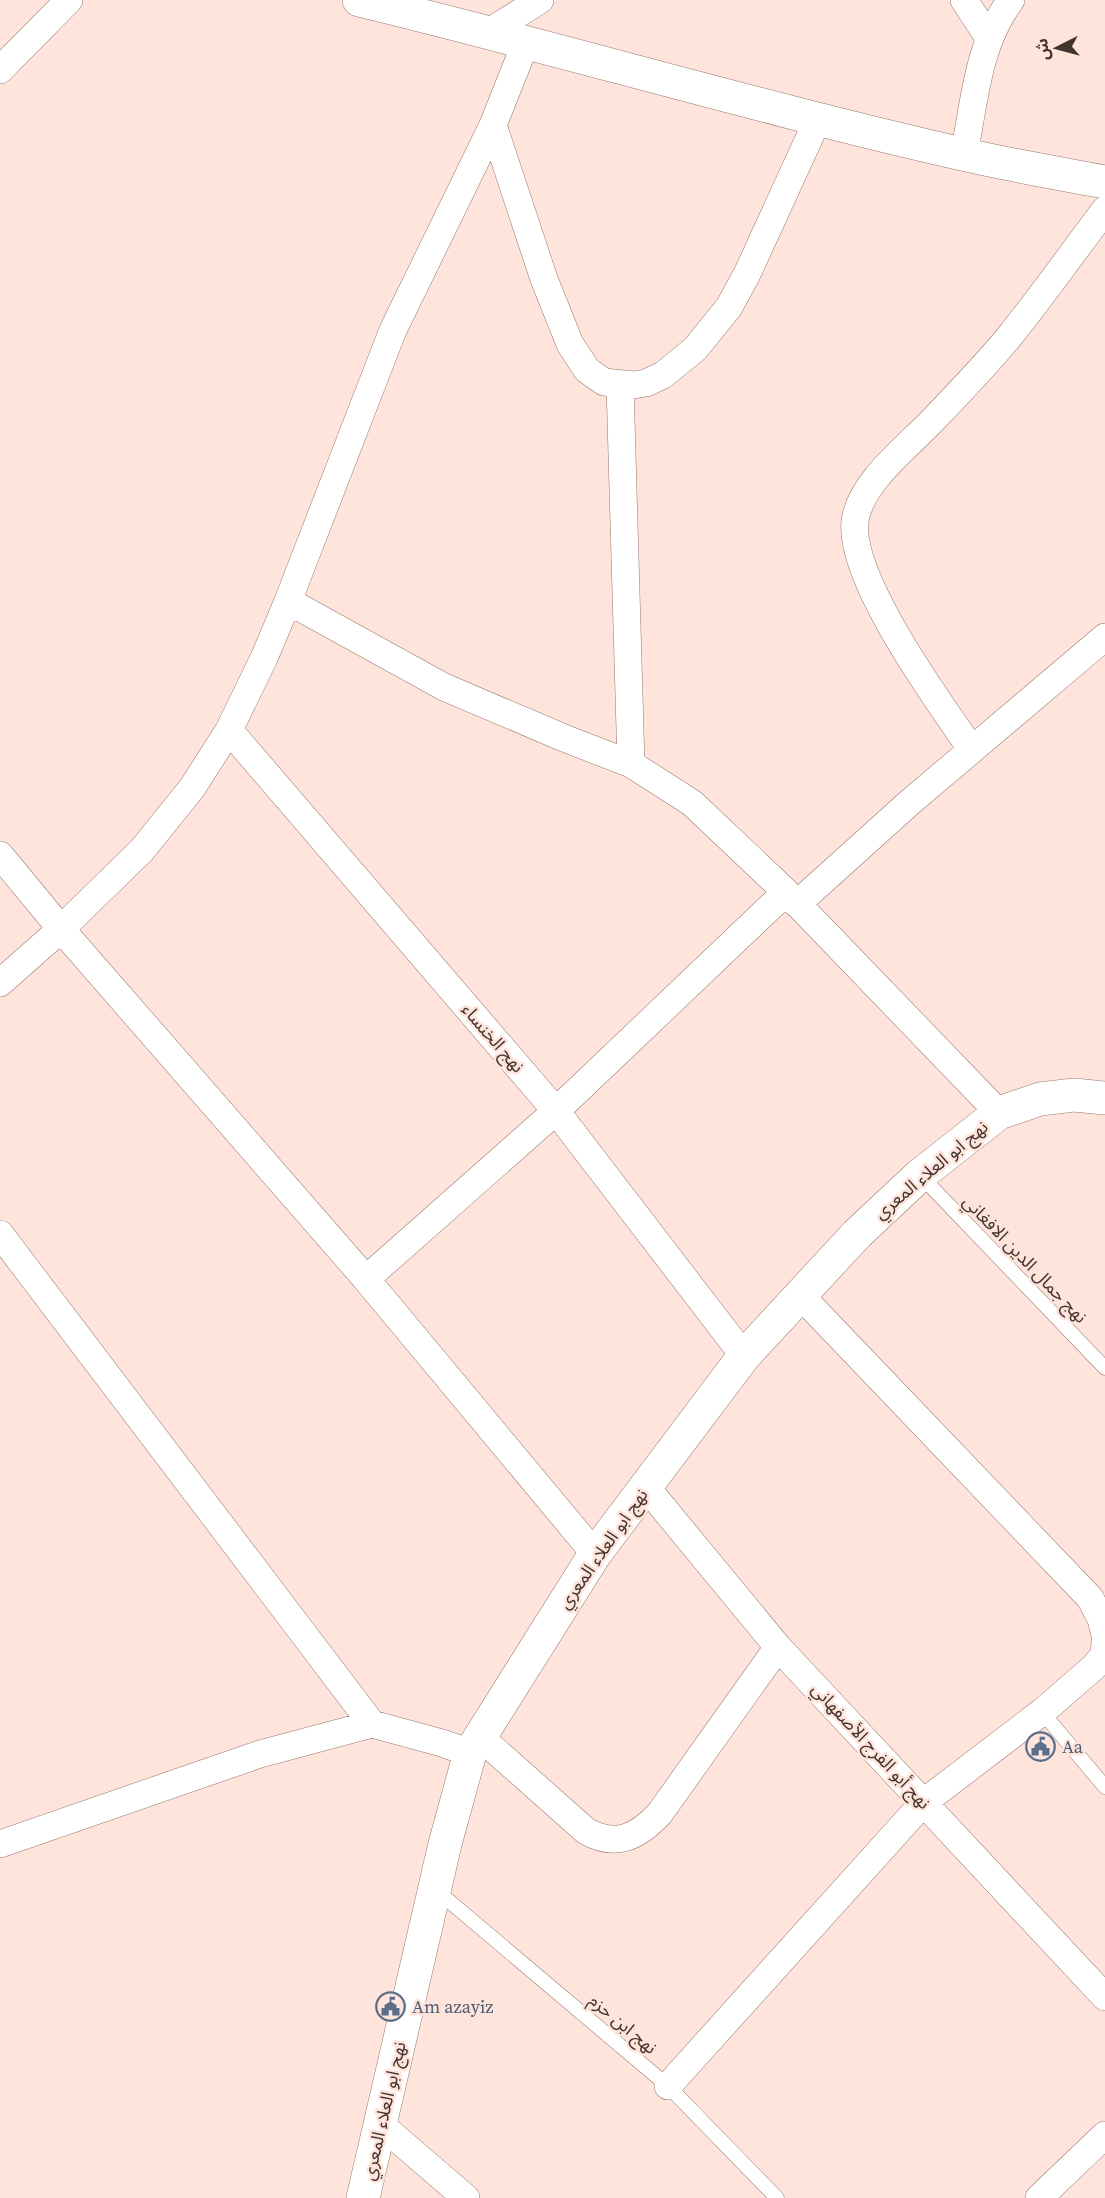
<svg xmlns="http://www.w3.org/2000/svg" width="1105" height="2198" font-family="'Source Serif 4','Noto Sans Arabic',serif">
<rect width="100%" height="100%" fill="#fee4da"/>
<g fill="none" stroke-linecap="round" stroke-linejoin="round">
<defs>
<path id="lane" d="M920,1175L1105,1368
M1042,1712L1105,1787
M436,1890L668,2086L777,2198"/>
<path id="street" d="M964,0L989,38
M489,32L540,0
M0,70L69,0
M493,125L544,279L570,344L587,370L604,382L633,385L646,383L663,375L695,349L729,307L747,274L818,119
M964,155C974,103 978,43 1011,0
M620,385L631,764
M288,601L444,687L564,738L631,764L692,803L786,892L999,1113
M229,730L556,1111L744,1356
M972,750C939,702 848,578 855,521C860,483 906,448 932,421C958,394 985,366 1009,337C1042,296 1073,252 1105,210
M0,855L61,929L366,1279L595,1554
M797,904L909,803L1105,637
M0,983L61,929L142,850L192,788L229,730L264,658L288,601L393,330L493,125L526,42
M0,1234L372,1724
M366,1279L556,1111L786,892
M801,1296L1090,1598L1101,1619L1105,1635
M646,1487L778,1647L1105,1997
M480,1737L586,1831C616,1848 638,1837 660,1813L778,1647
M0,1844L260,1754L372,1724L442,1743L470,1753
M668,2086L924,1802L1042,1712L1094,1667L1104,1655L1105,1643
M380,2124L466,2198
M1039,2198L1105,2135"/>
<path id="secondary" d="M359,0C561,49 760,108 962,154C1009,165 1057,173 1105,182
M363,2198L445,1844L470,1753L595,1554L744,1356L857,1234L920,1175L999,1113L1040,1099L1074,1095L1105,1098"/>
</defs>
<use href="#lane" stroke="#96796e" stroke-width="15"/>
<use href="#street" stroke="#96796e" stroke-width="28"/>
<use href="#secondary" stroke="#96796e" stroke-width="34"/>
<use href="#lane" stroke="#fff" stroke-width="14"/>
<use href="#street" stroke="#fff" stroke-width="27"/>
<use href="#secondary" stroke="#fff" stroke-width="33"/>
</g>
<defs>
<symbol id="civic-ring" viewBox="-11 -11 22 22"><circle r="9.5" fill="#fee4da" stroke="#5c6f8a" stroke-width="1.5"/><path d="M-.6-6.5H3V-4.5H.6V-3L4-1V1h2V6H-6V1h2V-1L-.6-3ZM-1.2 2.5V6h2.4V2.5Z" fill="#5c6f8a"/></symbol>
</defs>
<g fill-rule="evenodd">
<use href="#civic-ring" x="1024" y="1730" width="33" height="33"/>
<use href="#civic-ring" x="374" y="1990" width="33" height="33"/>
</g>
<g text-anchor="middle" stroke-width="5" stroke-linejoin="round" paint-order="stroke">
<g font-size="18" fill="#423530" stroke="#fee4da">
<text transform="translate(493 1038) rotate(49)" y="6">نهج الخنساء</text>
<text transform="translate(931 1170) rotate(-40)" y="6">نهج ابو العلاء المعري</text>
<text transform="translate(1025 1259) rotate(46)" y="6">نهج جمال الدين الافغاني</text>
<text transform="translate(603 1549) rotate(-55)" y="6">نهج ابو العلاء المعري</text>
<text transform="translate(871 1746) rotate(47)" y="6">نهج أبو الفرج الأصفهاني</text>
<text transform="translate(623 2024) rotate(40)" y="6">نهج ابن حزم</text>
<text transform="translate(384 2111) rotate(-77)" y="6">نهج ابو العلاء المعري</text>
</g>
<g font-size="18" fill="#4e5e75" stroke="#fee4da" text-anchor="start">
<text x="1062" y="1753">Aa</text>
<text x="412" y="2013">Am azayiz</text>
</g>
</g>
<g transform="translate(1057 48) rotate(264)" stroke="#fee4da" stroke-width="4.5" paint-order="stroke">
<path d="M0-4.5L10 22L0 15L-10 22Z" fill="#423530"/>
<text y="-9" font-size="16" font-weight="bold" text-anchor="middle" fill="#423530">ش</text>
</g>
</svg>
